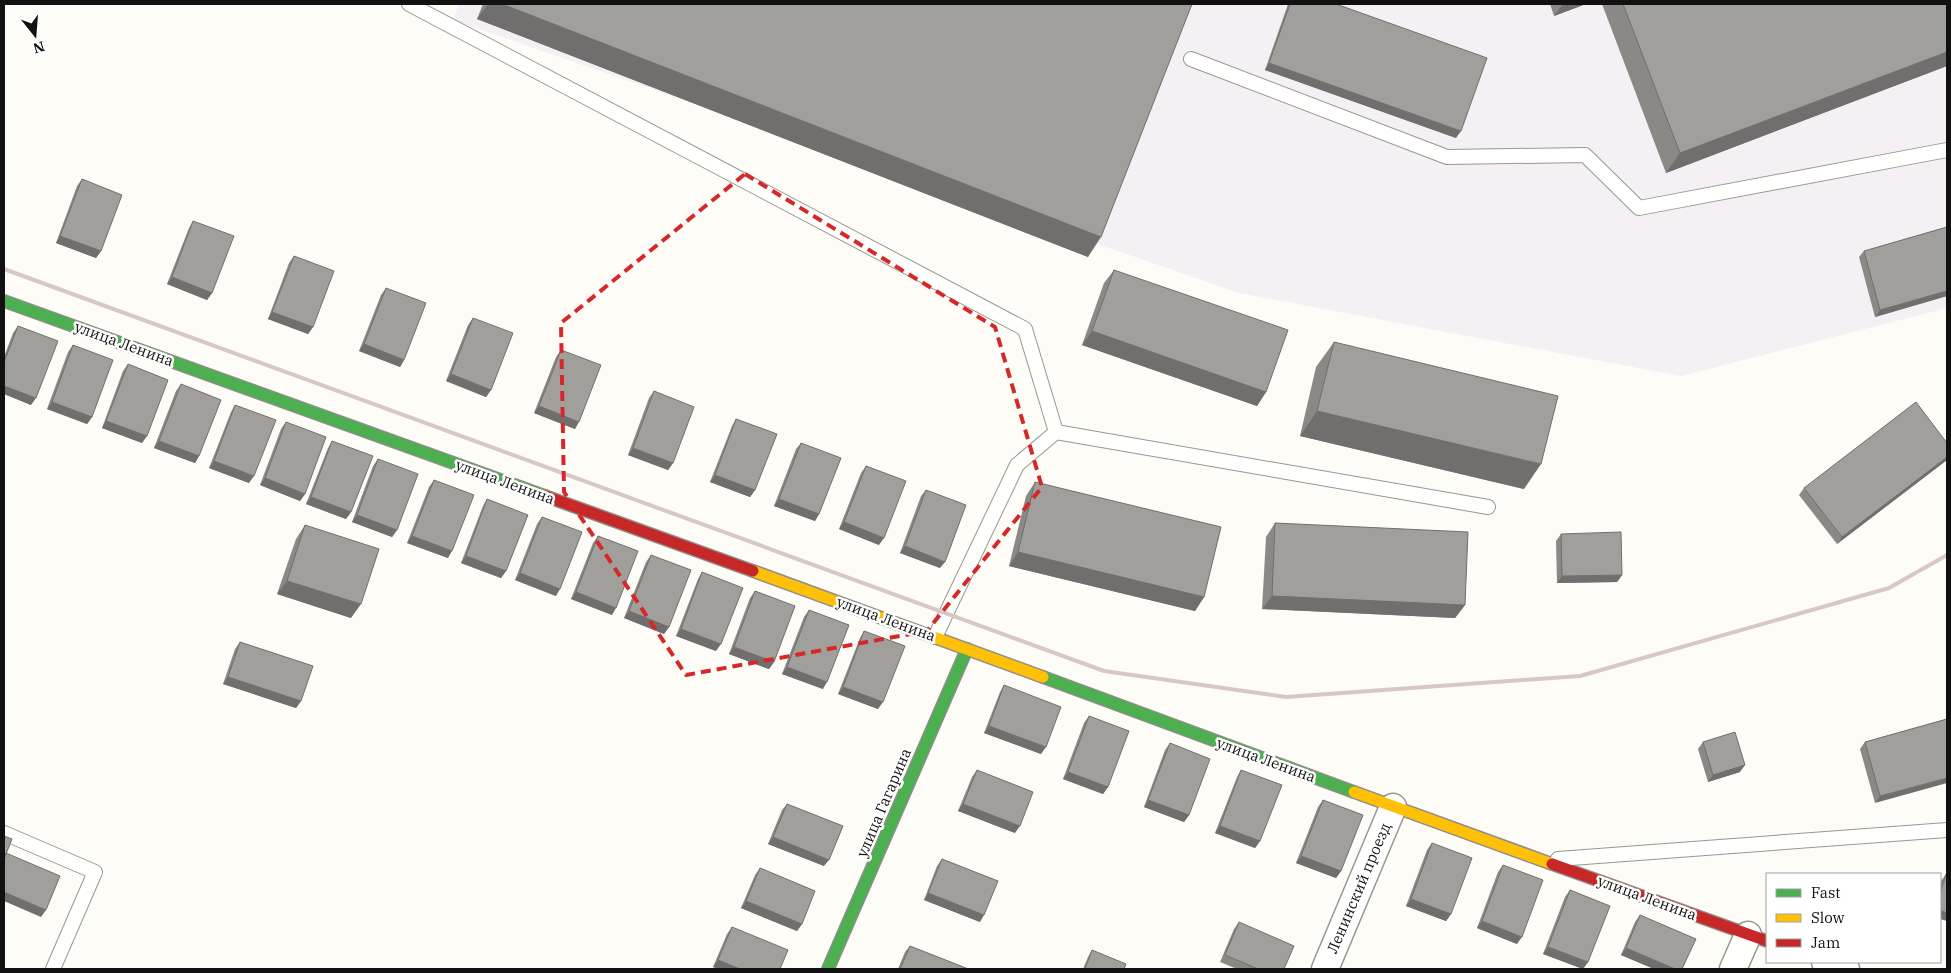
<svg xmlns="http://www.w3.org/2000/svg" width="1951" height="973" font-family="'IBM Plex Serif',serif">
<rect width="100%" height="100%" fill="#fdfcf7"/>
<path fill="#f5f0f3" d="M459,4H1947V308L1681,376L1239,293L453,20Z"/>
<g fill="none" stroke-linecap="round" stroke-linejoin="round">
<defs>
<path id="lane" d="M409,4L1025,329L1056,432
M1191,59L1447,157L1585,155L1639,208L1947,150
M935,637L1017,465L1056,432L1488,507
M4,833L95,872L53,969
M1558,859L1947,830"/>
<path id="street" d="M1825,962L1846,969
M1325,969L1393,807
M1733,969L1748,935"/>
<path id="fast" d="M4,301L545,496
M1043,677L1354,792
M828,969L967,649"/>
<path id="slow" d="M753,571L1043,677
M1354,792L1552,864"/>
<path id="jam" d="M545,496L753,571
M1552,864L1767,941"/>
</defs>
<use href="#lane" stroke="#979795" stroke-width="16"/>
<use href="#street" stroke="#979795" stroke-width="29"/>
<use href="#fast" stroke="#8e8d8b" stroke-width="14"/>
<use href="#slow" stroke="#8e8d8b" stroke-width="14"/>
<use href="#jam" stroke="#8e8d8b" stroke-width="14"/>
<use href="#lane" stroke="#fffffe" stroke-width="14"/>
<use href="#street" stroke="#fffffe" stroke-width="26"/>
<use href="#fast" stroke="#4caf50" stroke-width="11"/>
<use href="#slow" stroke="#ffc107" stroke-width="11"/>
<use href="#jam" stroke="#c62828" stroke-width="11"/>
<path stroke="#d9c6c7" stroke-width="4" d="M4,269L1104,671L1286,697L1580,676L1889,588L1947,555"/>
</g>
<path fill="#8a8986" d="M483,4H1192L1088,257L477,19Z
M1288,4H1336L1456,138L1265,70Z
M1550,4H1586L1554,16Z
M1602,4H1947V66L1666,173Z
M82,179L101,251L96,258L56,243L77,186Z
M193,221L212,293L207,300L167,284L189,228Z
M1947,227V296L1875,317L1859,257L1864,251Z
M294,256L313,327L308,334L268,319L289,263Z
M1114,270L1266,392L1257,406L1082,345L1104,283Z
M386,288L404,360L400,367L359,351L381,295Z
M473,318L491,390L486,397L446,381L468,325Z
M18,326L31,405L4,394V357L13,333Z
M1334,342L1524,489L1300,436L1316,367Z
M73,345L92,417L87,424L47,409L68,352Z
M561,350L575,429L534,413L556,357Z
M128,364L142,443L102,428L123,371Z
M181,384L199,456L195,463L154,448L176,391Z
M654,391L673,463L668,470L628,455L649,398Z
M235,405L249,483L209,468L231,412Z
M736,419L755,490L750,497L710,482L732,426Z
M286,422L305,494L300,501L260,485L281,429Z
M332,441L351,512L346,519L306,504L328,448Z
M801,443L819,514L815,521L774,506L796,449Z
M1947,443V460L1837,544L1799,495L1804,488Z
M378,459L397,530L392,537L352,522L373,466Z
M866,466L879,545L839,529L861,473Z
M434,480L448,558L407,543L429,487Z
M1035,482L1204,597L1195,611L1009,566L1026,496Z
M926,490L940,568L900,553L921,496Z
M487,499L506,571L501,578L461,563L483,506Z
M542,517L556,596L515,580L537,524Z
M1275,523L1465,605L1455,618L1262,609L1266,537Z
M305,525L351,618L277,594L296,539Z
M1561,534L1622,575L1617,582L1557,583L1556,541Z
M598,536L612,615L571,599L593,543Z
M651,555L669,627L664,634L624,618L646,562Z
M702,572L716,651L676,636L698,579Z
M755,591L774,662L769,669L729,654L750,598Z
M809,610L823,689L782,674L804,617Z
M864,631L878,709L838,694L860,638Z
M240,642L301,701L296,708L223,684L235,649Z
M1004,685L1041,754L984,733L1000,692Z
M1089,716L1108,787L1103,794L1063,779L1084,723Z
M1947,719L1875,803L1860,749L1865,742Z
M1703,742L1740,772L1708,782L1698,749Z
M1170,743L1189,815L1184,822L1144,807L1165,750Z
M977,770L1015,833L958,811L972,777Z
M1241,770L1260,841L1255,848L1215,833L1237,777Z
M1323,800L1341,871L1336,878L1296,863L1318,807Z
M787,804L824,866L768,844L782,810Z
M1432,843L1451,914L1446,921L1406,906L1427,850Z
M942,859L980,922L924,900L937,866Z
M1503,865L1517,944L1477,928L1498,872Z
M760,868L802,924L797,931L741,908L755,875Z
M1946,874L1940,919V886L1941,881Z
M1570,890L1588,962L1583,969L1543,954L1565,897Z
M1640,915L1682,969H1654L1621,955L1635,922Z
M1239,922L1284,969H1237L1220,962L1234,929Z
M732,927L780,969H719L713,967L727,934Z
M910,946L965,969H898L905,952Z
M1092,950L1124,969H1083L1088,957Z"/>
<path fill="#716f6d" d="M488,4H502L1101,237L1088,257L477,19Z
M1563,4H1586L1554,16Z
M1947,52V66L1666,173L1680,153Z
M1269,63L1461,131L1456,138L1265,70Z
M60,236L101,251L96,258L56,243Z
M172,277L212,293L207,300L167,284Z
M1947,291V296L1875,317L1880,310Z
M272,312L313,327L308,334L268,319Z
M1092,331L1266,392L1257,406L1082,345Z
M364,344L404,360L400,367L359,351Z
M451,374L491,390L486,397L446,381Z
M4,386L36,398L31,405L4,394Z
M52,402L92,417L87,424L47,409Z
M539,406L579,422L575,429L534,413Z
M1317,411L1541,464L1524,489L1300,436Z
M106,421L147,436L142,443L102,428Z
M159,441L199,456L195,463L154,448Z
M633,448L673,463L668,470L628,455Z
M1947,457V460L1837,544L1842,537Z
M214,461L254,476L249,483L209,468Z
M715,475L755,490L750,497L710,482Z
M265,478L305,494L300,501L260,485Z
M311,497L351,512L346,519L306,504Z
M779,499L819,514L815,521L774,506Z
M357,515L397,530L392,537L352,522Z
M844,522L884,538L879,545L839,529Z
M412,536L452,551L448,558L407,543Z
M905,546L945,562L940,568L900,553Z
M1018,552L1204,597L1195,611L1009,566Z
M466,556L506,571L501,578L461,563Z
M520,573L560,589L556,596L515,580Z
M1622,575L1617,582L1557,583L1562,576Z
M287,581L361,604L351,618L277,594Z
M576,592L616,608L612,615L571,599Z
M1272,596L1465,605L1455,618L1262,609Z
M629,611L669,627L664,634L624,618Z
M681,629L721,644L716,651L676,636Z
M734,647L774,662L769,669L729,654Z
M787,667L827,682L823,689L782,674Z
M228,677L301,701L296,708L223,684Z
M843,687L883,702L878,709L838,694Z
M989,726L1046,747L1041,754L984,733Z
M1745,765L1740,772L1708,782L1713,775Z
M1068,772L1108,787L1103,794L1063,779Z
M1947,778V783L1875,803L1880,796Z
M1148,800L1189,815L1184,822L1144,807Z
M963,804L1020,826L1015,833L958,811Z
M1220,826L1260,841L1255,848L1215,833Z
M773,837L829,860L824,866L768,844Z
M1301,856L1341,871L1336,878L1296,863Z
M4,892L46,910L41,917L4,901Z
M928,893L984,915L980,922L924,900Z
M1411,899L1451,914L1446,921L1406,906Z
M746,901L802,924L797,931L741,908Z
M1940,910L1947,913V921L1940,919Z
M1482,921L1522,937L1517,944L1477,928Z
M1548,947L1588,962L1583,969L1543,954Z
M1626,948L1675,969H1654L1621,955Z
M718,960L740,969H719L713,967Z"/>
<path fill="#a19f9c" stroke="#716f6d" d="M502,4H1192L1101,237Z
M1290,4H1336L1487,58L1461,131L1269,63Z
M1623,4H1947V52L1680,153Z
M82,179L122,195L101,251L60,236Z
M193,221L234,236L212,293L172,277Z
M1947,227V291L1880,310L1864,251Z
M294,256L334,271L313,327L272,312Z
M1114,270L1288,330L1266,392L1092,331Z
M386,288L426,303L404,360L364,344Z
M473,318L513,333L491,390L451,374Z
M18,326L58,341L36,398L4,386V362Z
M1334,342L1558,396L1541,464L1317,411Z
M73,345L113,360L92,417L52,402Z
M561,350L601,365L579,422L539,406Z
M128,364L168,380L147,436L106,421Z
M181,384L221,400L199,456L159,441Z
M654,391L694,407L673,463L633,448Z
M1916,402L1947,443V457L1842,537L1804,488Z
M235,405L276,420L254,476L214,461Z
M736,419L777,434L755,490L715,475Z
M286,422L326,437L305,494L265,478Z
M332,441L373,456L351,512L311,497Z
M801,443L841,458L819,514L779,499Z
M378,459L418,474L397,530L357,515Z
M866,466L906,481L884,538L844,522Z
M434,480L474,495L452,551L412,536Z
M1035,482L1221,527L1204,597L1018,552Z
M926,490L966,505L945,562L905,546Z
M487,499L528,515L506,571L466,556Z
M542,517L582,532L560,589L520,573Z
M1275,523L1468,532L1465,605L1272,596Z
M305,525L379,549L361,604L287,581Z
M1621,532L1622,575L1562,576L1561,534Z
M598,536L638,551L616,608L576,592Z
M651,555L691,570L669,627L629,611Z
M702,572L743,588L721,644L681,629Z
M755,591L795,606L774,662L734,647Z
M809,610L849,625L827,682L787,667Z
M864,631L905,646L883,702L843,687Z
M240,642L313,666L301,701L228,677Z
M1004,685L1061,707L1046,747L989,726Z
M1089,716L1129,731L1108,787L1068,772Z
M1947,719V778L1880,796L1865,742Z
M1735,732L1745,765L1713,775L1703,742Z
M1170,743L1210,759L1189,815L1148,800Z
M977,770L1033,792L1020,826L963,804Z
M1241,770L1282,785L1260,841L1220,826Z
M1323,800L1363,815L1341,871L1301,856Z
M787,804L843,826L829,860L773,837Z
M4,836L12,839L4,859Z
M1432,843L1472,858L1451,914L1411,899Z
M6,853L60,876L46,910L4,892V859Z
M942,859L998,881L984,915L928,893Z
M1503,865L1543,880L1522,937L1482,921Z
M760,868L815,891L802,924L746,901Z
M1946,874L1947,875V913L1940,910V894Z
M1570,890L1610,906L1588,962L1548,947Z
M1640,915L1696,939L1682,969H1675L1626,948Z
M1239,922L1294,946L1284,969H1258L1225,955Z
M732,927L788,950L780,969H740L718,960Z
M910,946L966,968L965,969H900Z
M1092,950L1126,964L1124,969H1085Z"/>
<path fill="none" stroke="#d62828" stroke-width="4" stroke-dasharray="10 6" stroke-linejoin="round" d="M745,174L995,327L1042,487L927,631L686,675L564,492L561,323Z"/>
<g text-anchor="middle" stroke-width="5" stroke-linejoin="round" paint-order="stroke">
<g font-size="15" fill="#111" stroke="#fff">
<text transform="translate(124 344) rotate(20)" y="5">улица Ленина</text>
<text transform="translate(505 482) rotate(20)" y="5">улица Ленина</text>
<text transform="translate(886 619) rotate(20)" y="5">улица Ленина</text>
<text transform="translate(1266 760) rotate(20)" y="5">улица Ленина</text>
<text transform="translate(884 803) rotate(-67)" y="5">улица Гагарина</text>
<text transform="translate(1359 888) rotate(-67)" y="5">Ленинский проезд</text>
<text transform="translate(1647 898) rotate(20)" y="5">улица Ленина</text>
</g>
</g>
<rect width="1951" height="973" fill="none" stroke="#111111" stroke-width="10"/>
<rect x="1766" y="873" width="175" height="90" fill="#ffffff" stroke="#a0a0a0"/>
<rect x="1776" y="889" width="25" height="8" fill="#4caf50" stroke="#a0a0a0"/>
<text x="1811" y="898" font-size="15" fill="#111111">Fast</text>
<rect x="1776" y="914" width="25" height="8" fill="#ffc107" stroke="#a0a0a0"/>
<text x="1811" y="923" font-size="15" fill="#111111">Slow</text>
<rect x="1776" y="939" width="25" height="8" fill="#c62828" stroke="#a0a0a0"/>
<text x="1811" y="948" font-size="15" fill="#111111">Jam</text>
<g transform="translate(35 35) rotate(163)" stroke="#ffffff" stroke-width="4" paint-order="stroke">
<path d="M0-4L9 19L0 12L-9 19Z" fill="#111111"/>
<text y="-8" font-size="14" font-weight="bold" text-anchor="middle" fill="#111111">N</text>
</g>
</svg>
